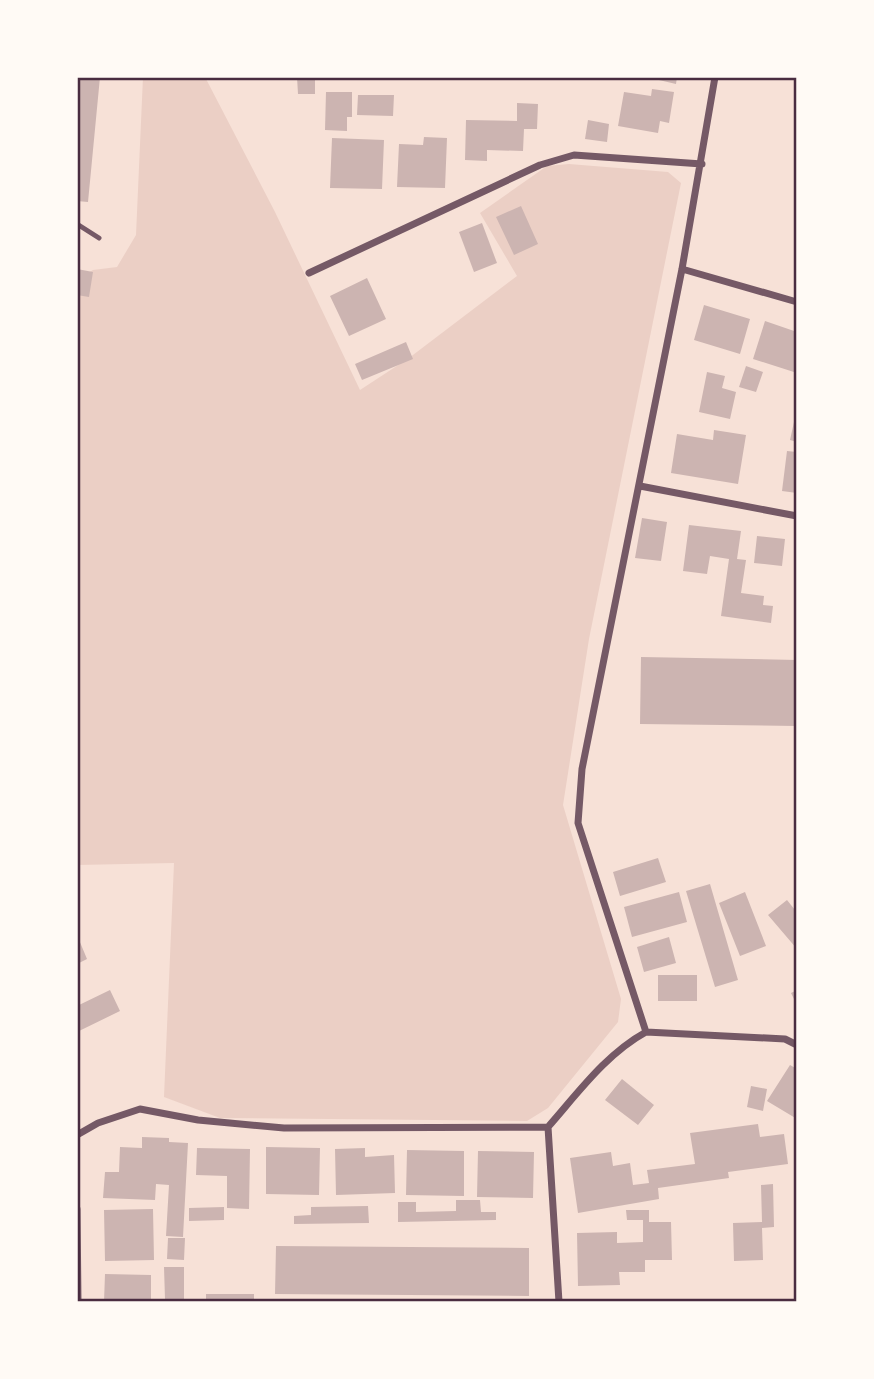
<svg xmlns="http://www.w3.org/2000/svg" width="874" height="1379" font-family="Commissioner,sans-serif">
<rect width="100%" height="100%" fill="#f7e1d7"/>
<path fill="#ebcfc5" d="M143,77H205L275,212L360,390L409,358L517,276L480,213L547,166L569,164L668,172L681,183L589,639L563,805L621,999L618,1022L548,1108L527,1121L220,1118L164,1097L174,863L77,865V279L93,270L117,267L136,235Z"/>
<path fill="#ccb4b1" d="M77,77H100L88,202L77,201Z
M297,77H315V94H298Z
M646,77H677L676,84Z
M652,89L674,92L669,123L660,121L658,133L618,126L624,92L651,96Z
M326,92H352V117H347V131L325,130Z
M358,95H394L393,116L357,115Z
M517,103L538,104L537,129H524L523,151L487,150V161L465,160L466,120L517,121Z
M588,120L609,124L607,142L585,139Z
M424,137L447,138L445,188L397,187L399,144L423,145Z
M332,138L384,140L382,189L330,188Z
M521,206L538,244L514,255L496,217Z
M482,223L497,263L474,272L459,232Z
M77,269L93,272L89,297L77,295Z
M367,278L386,319L349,336L330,296Z
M704,305L750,319L740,354L694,340Z
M765,321L797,332V373L753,359Z
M406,342L413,359L362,380L355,364Z
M746,366L763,372L756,392L739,387Z
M707,372L725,376L722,388L736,392L730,419L699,412Z
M796,413H797V442L790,440Z
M714,430L746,435L738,484L671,473L677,434L713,440Z
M787,451L797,452V493L782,491Z
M642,518L667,522L661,561L635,558Z
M689,525L741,531L737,559L746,560L741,593L764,596L763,605L773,606L771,623L721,616L729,559L710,556L707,574L683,571Z
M757,536L785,539L782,566L754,563Z
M641,657L797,660V726L640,724Z
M658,858L666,882L620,896L613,872Z
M710,884L738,980L715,987L686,891Z
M679,892L687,922L632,937L624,907Z
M745,892L766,946L740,956L719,903Z
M787,900L795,910L797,908V949L768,915Z
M77,935L87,959L77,964Z
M669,937L676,963L644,972L637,947Z
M658,975H697V1001H658Z
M110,990L120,1011L77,1032V1006Z
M797,990V1005L791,993Z
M790,1065L797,1069V1119L767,1101Z
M622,1079L654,1105L638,1125L605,1100Z
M751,1086L767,1089L763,1111L747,1107Z
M758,1124L760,1137L784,1134L788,1164L728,1172L729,1178L658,1188L659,1199L578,1213L570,1158L611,1152L613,1166L630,1163L633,1185L649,1183L647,1170L695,1164L690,1133Z
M142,1137L169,1138V1142L188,1143L183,1237L166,1236L169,1185L156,1184L155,1200L103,1198L105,1172H119L120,1147L142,1148Z
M266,1147L320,1148L319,1195L266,1194Z
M197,1148L250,1149L249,1209L227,1208V1176L196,1175Z
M365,1148V1157L394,1155L395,1193L336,1195L335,1149Z
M407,1150L464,1151V1196L406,1195Z
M478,1151L534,1152L533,1198L477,1197Z
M773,1184L774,1227L762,1228L763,1260L734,1261L733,1223L762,1222L761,1185Z
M456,1200H480L481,1212H496V1220L398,1222V1202H416V1212L456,1211Z
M368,1206L369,1223L294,1224V1216L311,1215V1207Z
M224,1207V1220L189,1221V1208Z
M153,1209L154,1260L105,1261L104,1210Z
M626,1210H649V1222H671L672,1260H645V1272H619L620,1285L578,1286L577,1233L617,1232V1243L643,1242V1220H627Z
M168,1238H185L184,1260L167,1259Z
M276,1246L529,1248V1296L275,1294Z
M164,1267H184V1299H165Z
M105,1274L151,1275V1302H104Z
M206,1294H254V1302H206Z"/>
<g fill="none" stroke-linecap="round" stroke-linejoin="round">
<path stroke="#755966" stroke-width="5" d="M77,224L99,238"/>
<path stroke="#755966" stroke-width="7" d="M715,77L682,269L582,769L578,823L646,1032L785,1039L797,1045
M682,269L797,302
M309,273L540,165L574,155L702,164
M640,486L797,516
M77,1135L98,1123L140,1109L198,1120L284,1128L548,1127
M77,1209L78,1302
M559,1302L548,1127C578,1093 606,1054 646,1032"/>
</g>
<rect width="874" height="1379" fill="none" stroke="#fffaf5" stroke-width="158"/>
<rect x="79" y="79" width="716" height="1221" fill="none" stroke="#4a2c40" stroke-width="2.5"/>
</svg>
